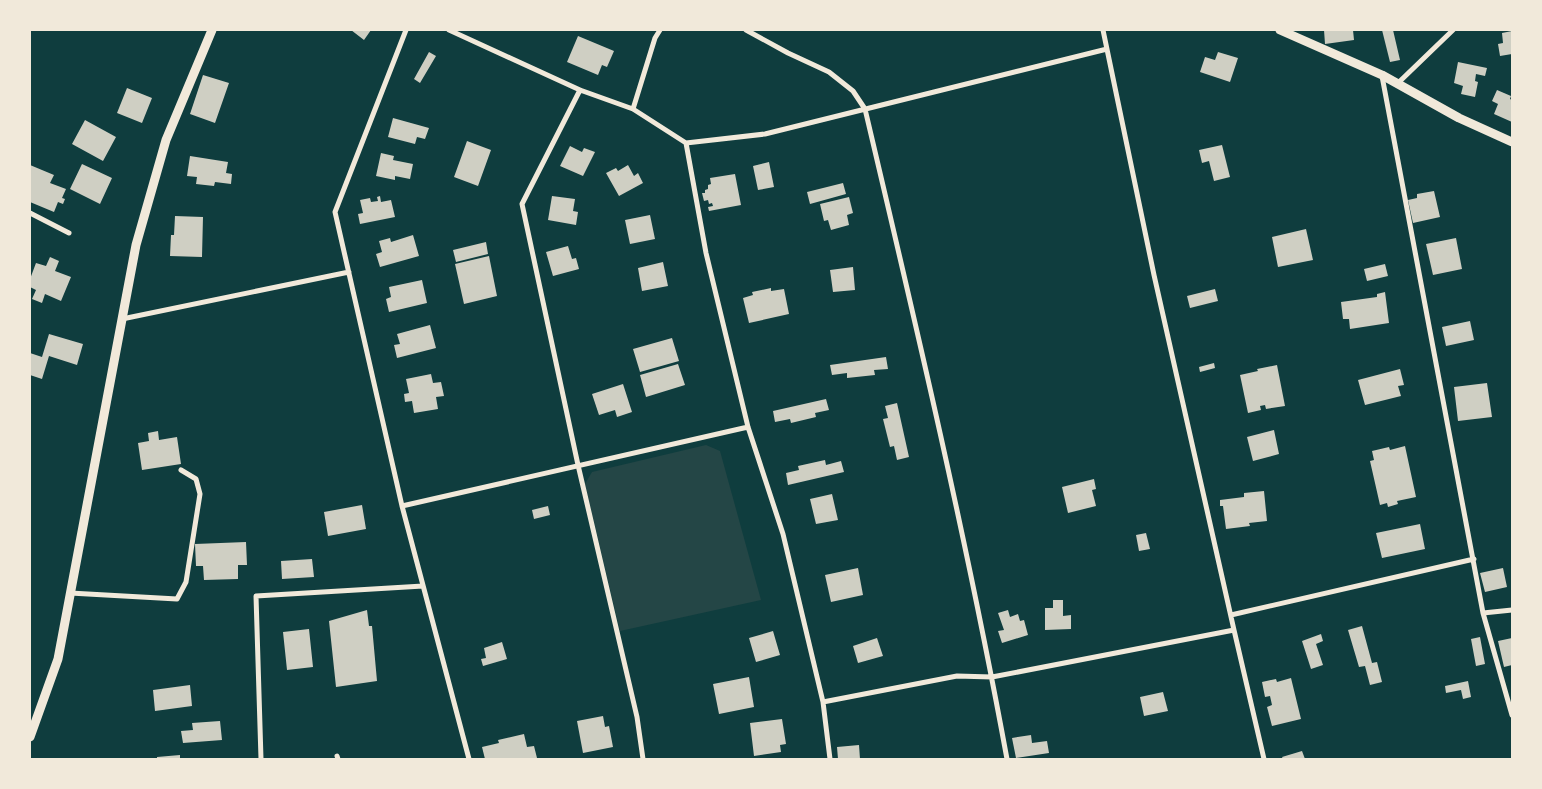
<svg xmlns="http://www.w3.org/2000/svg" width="1542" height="789" font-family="'Source Serif 4',serif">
<rect width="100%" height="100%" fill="#0f3d3e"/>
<path fill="#244646" d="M706,445L720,451L761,600L620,631L585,484L592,472Z"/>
<path fill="#cfcfc3" d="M351,30H371L364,40Z
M1324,30H1353L1354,40L1325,44Z
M1382,30H1393L1400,60L1390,62Z
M1512,31V54L1500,56L1498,44L1503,43L1502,33Z
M578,36L614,51L607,67L602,65L598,75L567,62Z
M429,52L436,56L420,83L414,79Z
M1218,52L1238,58L1230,82L1200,72L1205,57L1215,60Z
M1458,62L1487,68L1485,76L1476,74L1475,81L1478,82L1475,97L1461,94L1463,86L1454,83Z
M203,75L229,83L215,123L190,114Z
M127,88L152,98L142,123L117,113Z
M1497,90L1511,96L1510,99L1512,100V122L1494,114L1498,104L1492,101Z
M393,118L429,128L425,139L417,137L415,144L388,137Z
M85,120L116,137L103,161L72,144Z
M467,141L491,150L478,186L454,177Z
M1222,145L1230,177L1214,181L1209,161L1202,163L1199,150Z
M570,146L582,152L584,148L595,152L583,176L560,166Z
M381,153L394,156L393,160L413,164L410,179L395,176V180L376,176Z
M190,156L228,162L226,173L232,174L231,184L215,182L214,186L196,184L197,177L187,176Z
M769,162L774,187L758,190L753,166Z
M82,164L112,178L100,204L70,189Z
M30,165L54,175L50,183L66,189L62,198L65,199L63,204L58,202L54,212L30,202Z
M628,165L634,176L638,173L643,183L619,196L606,173L616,168L618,171Z
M735,174L741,205L709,211L708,207L713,206L712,203L709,204L708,200L704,201L702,193H705V190L708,189V185L711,184L710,178Z
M843,183L846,194L810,204L807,192Z
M1434,191L1440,217L1413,223L1408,200L1417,198V194Z
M380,196L381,202L391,200L395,217L360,224L358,214L363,213L360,200L370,198L371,202L378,201L377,197Z
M552,196L575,199L573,211L578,212L576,225L548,220Z
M849,197L853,213L847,215L849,225L831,230L828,220L824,221L820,204Z
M650,215L655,239L630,244L625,220Z
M175,216L203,217L202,257L170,256L171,235H174Z
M1306,229L1313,260L1278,267L1272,237Z
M413,235L419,256L380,267L376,254L382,252L379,241L390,238L391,242Z
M1456,238L1462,269L1433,275L1426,244Z
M486,242L488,254L456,262L453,250Z
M568,246L572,259L576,258L579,269L553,276L546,252Z
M489,256L497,296L464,304L455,264Z
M50,257L59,261L55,271L71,277L61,301L45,294L42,303L32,299L36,290L30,287V279L36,263L46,266Z
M663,262L668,286L642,291L638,268Z
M1385,264L1388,276L1367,281L1364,269Z
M853,267L855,290L833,292L830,270Z
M422,280L427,303L389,312L386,299L391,297L389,287Z
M771,288V291L784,289L789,314L749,323L743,298L753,295L752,292Z
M1215,289L1218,301L1190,308L1187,296Z
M1385,292L1389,323L1350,329L1349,319H1343L1341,302L1377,297V294Z
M1470,321L1474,340L1446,346L1442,327Z
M430,325L436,348L397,358L394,345L400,344L397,334Z
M49,334L83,344L77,365L49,356L42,379L30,375V353L42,357Z
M672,338L679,361L640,372L633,349Z
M886,357L888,369L874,370L875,375L847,378V373L832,375L830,365Z
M1214,363L1215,368L1200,372L1199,367Z
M678,364L685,385L646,397L640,375Z
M1277,365L1285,406L1266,409L1265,405L1260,406L1261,410L1248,413L1240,375L1258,371L1257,369Z
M1400,369L1404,385L1398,386L1401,396L1365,405L1358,380Z
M431,374L433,383L441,382L444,396L436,397L438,409L414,413L412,401L405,402L404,394L409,393L406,379Z
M1487,383L1492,417L1458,421L1454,387Z
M623,384L632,412L617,417L615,410L599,415L592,394Z
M826,399L829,410L815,413L816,417L791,423L790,419L775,422L773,411Z
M897,403L909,457L897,460L894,446L890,447L883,419L888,418L885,406Z
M1274,430L1279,454L1253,461L1247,437Z
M158,431L159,440L177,437L181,464L142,470L138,443L149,441L148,433Z
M1405,446L1416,497L1397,501L1398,504L1388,507L1387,503L1380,505L1370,461L1374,460L1372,451L1389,447L1390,450Z
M825,460L826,465L841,461L844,472L788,485L786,473L799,470L798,466Z
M1094,479L1096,489L1092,490L1096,506L1068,513L1062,487Z
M1264,491L1267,521L1249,523L1250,526L1226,529L1223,506H1220V500L1244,497V493Z
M832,494L838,520L816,524L810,499Z
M362,505L366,529L328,536L324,512Z
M548,506L550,515L534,519L532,510Z
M1420,524L1425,549L1382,558L1376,533Z
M1146,533L1150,549L1139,551L1136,535Z
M246,542L247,565H238V579L204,580L203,566H196L195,544Z
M312,559L314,577L282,579L281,561Z
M858,568L863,595L831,602L825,575Z
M1503,568L1507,587L1485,592L1480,573Z
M1053,600H1063V616L1071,615V629L1045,630V608H1053Z
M367,610L369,626H372L377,681L336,687L329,621Z
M1008,610L1010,617L1018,614L1020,621L1024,620L1028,635L1002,643L998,631L1004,630L998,613Z
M1362,626L1372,663L1377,662L1382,682L1370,685L1365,666L1359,667L1348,630Z
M309,629L313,667L287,670L283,632Z
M773,631L780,655L756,662L749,638Z
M1321,634L1323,641L1316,644L1323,665L1311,669L1302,641Z
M1480,637L1485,664L1476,666L1471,639Z
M877,638L883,656L858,663L853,646Z
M1512,638V665L1504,667L1498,641Z
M502,642L507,659L483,666L481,659L486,658L484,648Z
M749,677L754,707L719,714L713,684Z
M1291,678L1301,719L1272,726L1267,707L1272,705L1270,696L1265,697L1262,682L1276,679L1277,682Z
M1468,681L1471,697L1463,699L1461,690L1446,693L1445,686Z
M190,685L192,706L155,711L153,690Z
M1163,692L1168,711L1144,716L1140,697Z
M603,716L605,727L609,726L613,747L583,753L577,721Z
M782,719L786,744L780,745L781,752L754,756L750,723Z
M220,721L222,740L183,743L181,731L193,730L192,723Z
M524,734L527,747L534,746L537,758L485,759L482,747L499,743L498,740Z
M1031,735L1032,743L1047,741L1049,753L1016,758L1012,738Z
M859,745L860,759H838L837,747Z
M1302,751L1305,759H1283L1282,757Z
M180,755V759H157V757Z"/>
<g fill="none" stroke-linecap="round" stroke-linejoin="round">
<path stroke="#f1e9da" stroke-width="5" d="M406,30L335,212L402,506L469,759
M449,30L580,90L633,109L686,143L765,134L1107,49
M746,30L788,53L829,72L853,91L865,109C916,325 967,541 1007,759
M1103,30L1154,275L1234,630L1264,759
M1382,76L1483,613L1512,610
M1397,84L1453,30
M580,90L522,204L578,465L637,717L643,759
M633,109L655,38L660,30
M686,143L706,253L748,427L783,534L823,702L830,759
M30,213L69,233
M122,319L349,272
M402,506L748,427
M70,593L177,599L186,582L200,494L196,479L181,470
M1483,613L1512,715
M1231,615L1474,559
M823,702L957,676L992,677L1234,630
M337,756L338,759
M261,759L256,596L423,586"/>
<path stroke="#f1e9da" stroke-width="9" d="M1280,30L1382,75L1459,118L1512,142
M30,737L58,659L136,245L166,140L212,30"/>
</g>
<rect width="1542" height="789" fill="none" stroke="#f1e9da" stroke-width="62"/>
</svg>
